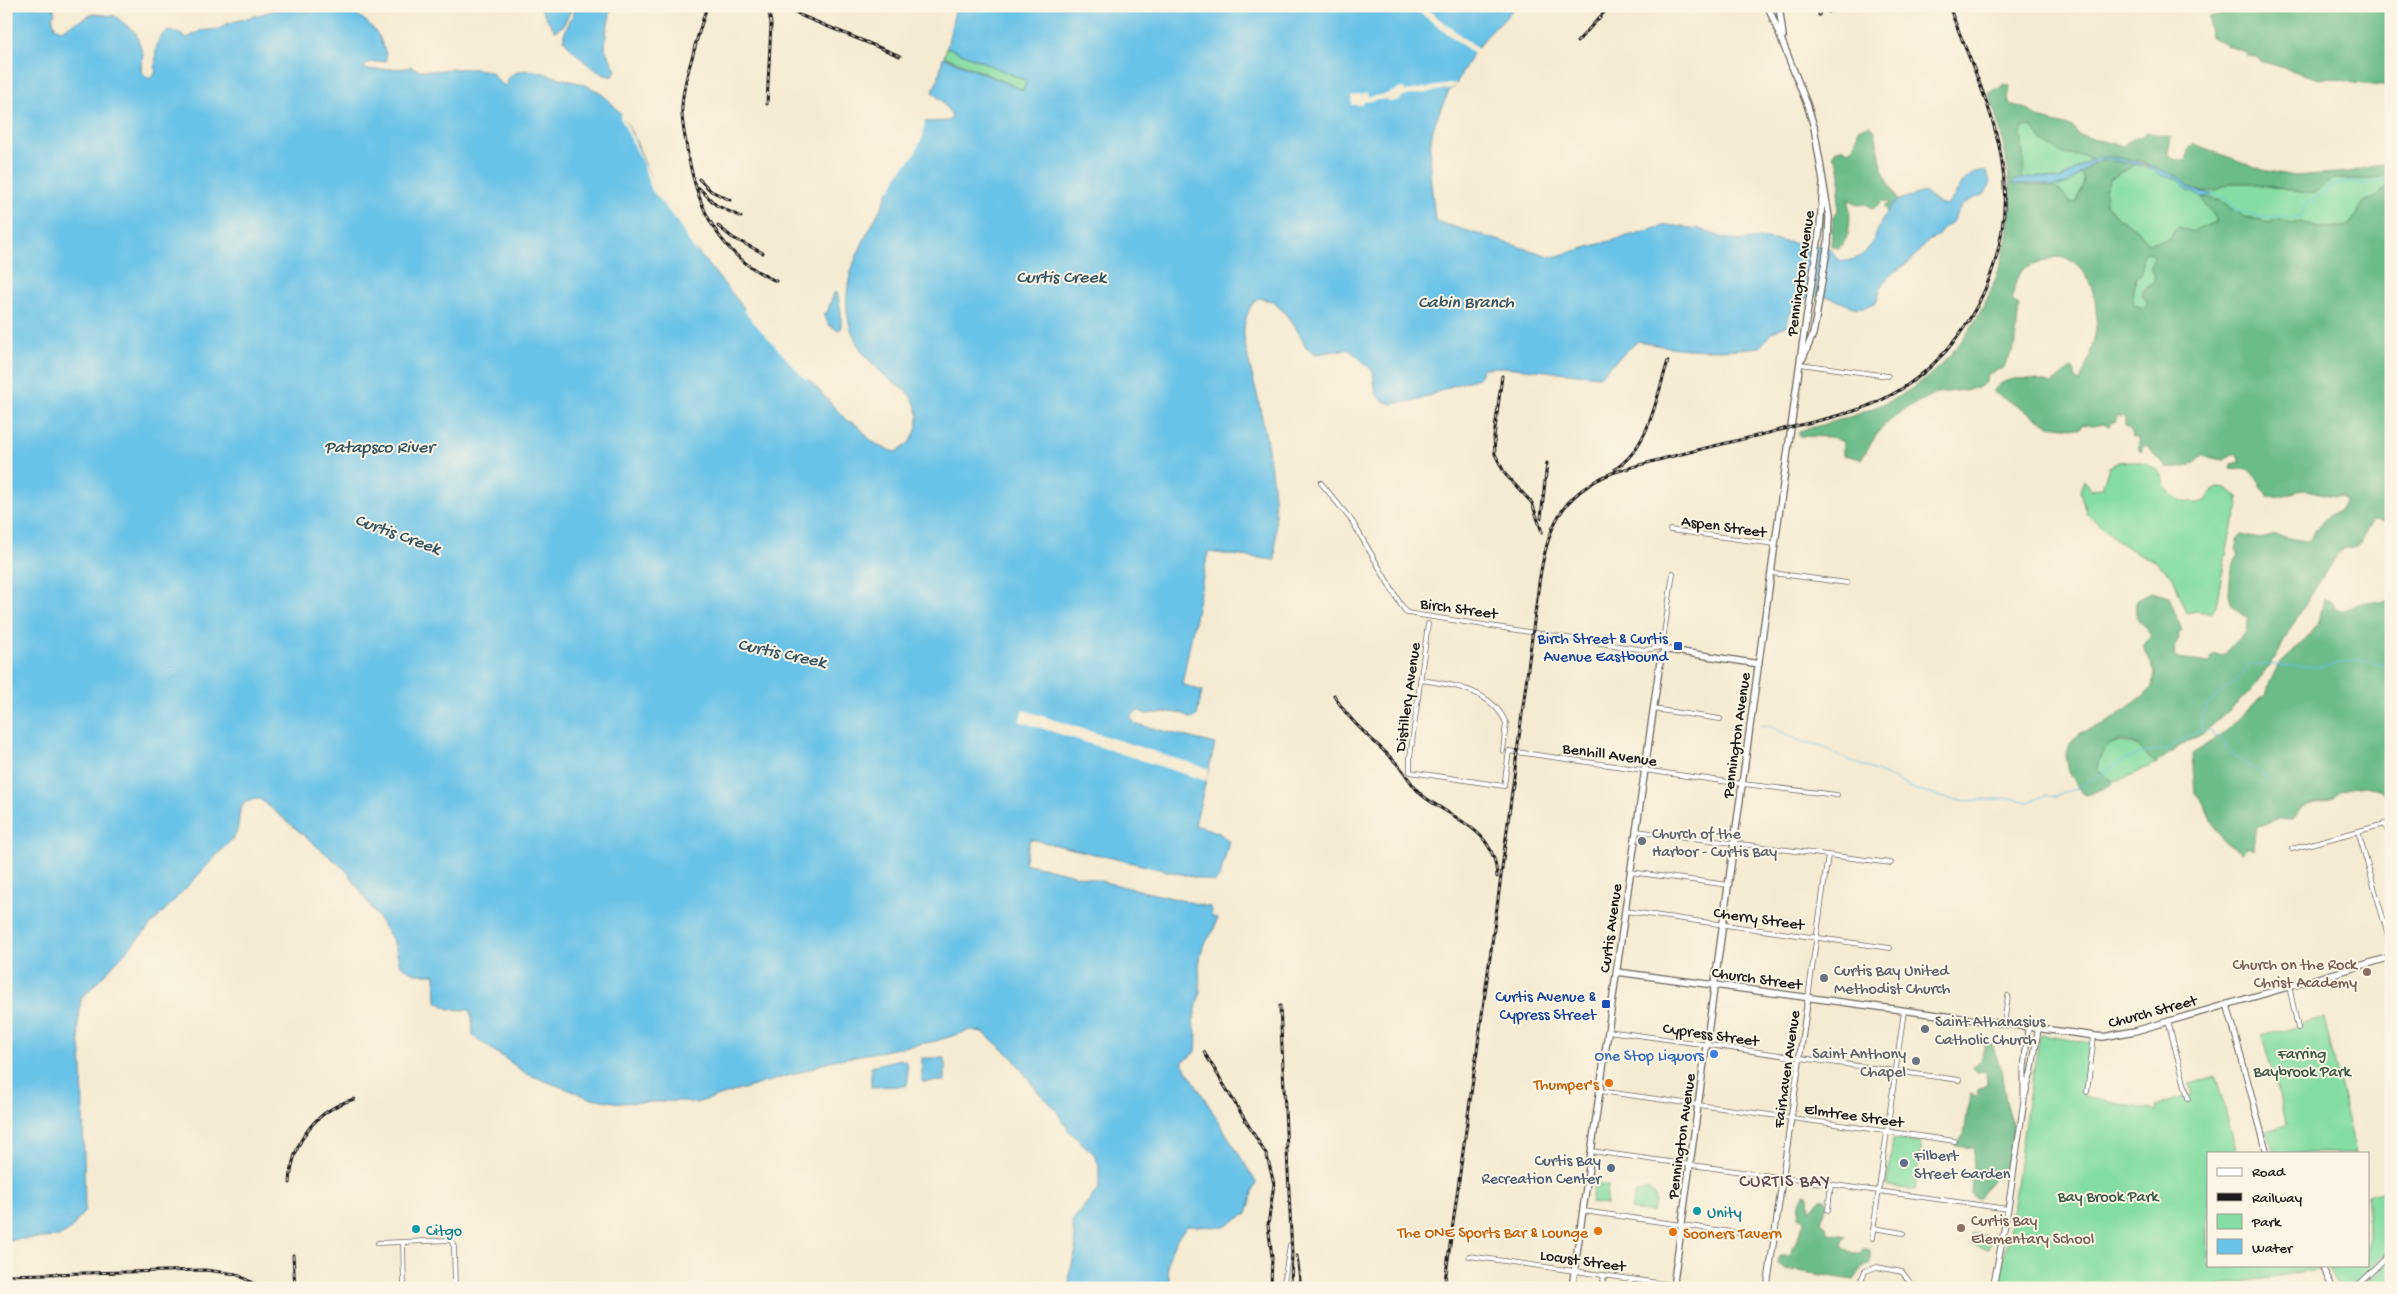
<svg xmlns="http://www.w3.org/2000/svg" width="2397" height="1294" font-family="'Gochi Hand',sans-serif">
<rect width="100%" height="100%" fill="#fcf5e5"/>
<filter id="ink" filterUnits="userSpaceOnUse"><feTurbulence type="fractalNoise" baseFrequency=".02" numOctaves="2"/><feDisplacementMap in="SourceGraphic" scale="10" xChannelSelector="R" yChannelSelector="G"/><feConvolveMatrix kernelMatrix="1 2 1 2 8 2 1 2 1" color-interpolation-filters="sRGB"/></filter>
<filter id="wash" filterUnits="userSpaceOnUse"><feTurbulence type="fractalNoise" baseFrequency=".0096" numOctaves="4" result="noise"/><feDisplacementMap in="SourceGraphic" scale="20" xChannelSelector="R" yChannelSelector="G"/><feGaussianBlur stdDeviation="1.12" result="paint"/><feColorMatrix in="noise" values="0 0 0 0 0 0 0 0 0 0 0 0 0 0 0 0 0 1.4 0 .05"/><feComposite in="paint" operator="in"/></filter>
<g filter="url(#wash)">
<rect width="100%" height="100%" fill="#f5ebd2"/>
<path fill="#84dda3" stroke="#507c60" d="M947,47L1027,81L1023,90L944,56Z
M2032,126L2043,142L2073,156L2084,155L2091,159L2060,180L2040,177L2021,179L2023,156L2021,132L2023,127Z
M2136,164L2178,180L2188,190L2212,194L2197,191H2216L2231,183H2251L2305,193L2315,192L2329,181L2335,179H2372L2391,174V186L2385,188L2377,197L2364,202L2350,225L2345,227L2318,228L2301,222L2290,224L2283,220L2269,223L2244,217L2221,201L2202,197C2205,207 2216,212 2215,222L2192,232L2180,227L2175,229L2170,239L2147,243L2138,230L2118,218L2106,204L2105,190L2110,179Z
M2081,173L2084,180L2077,202L2070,203L2062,192L2053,187L2069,183Z
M2147,252L2151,253L2154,257L2150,267L2155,277L2153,283L2144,288L2142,295L2148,303L2147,306L2142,308L2134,304C2127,286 2144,273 2142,256Z
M2132,461C2140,463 2156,466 2161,473C2164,477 2163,483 2166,488C2174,501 2193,507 2207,500L2211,492L2218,488L2226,489L2238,497L2239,508L2231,530L2216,605L2212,613L2195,611L2187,613L2173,577L2155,561L2133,551L2118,541L2086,513L2080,491L2084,480L2091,489L2102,488L2109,467L2119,462Z
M2118,742C2126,743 2134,743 2141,749C2147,753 2148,760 2156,763L2125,778L2113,781L2097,770L2098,758L2106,745Z
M2324,1018L2356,1153H2274L2267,1130L2287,1124L2262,1036Z
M2042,1035L2090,1043L2083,1097L2157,1111L2156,1106L2192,1095L2189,1084L2216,1076L2237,1153H2208V1265H2316L2318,1269L2211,1288H1997L2010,1226L2029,1094L2040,1036Z
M1893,1139L1921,1143L1915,1190L1887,1186Z
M1594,1184L1608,1186L1606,1205L1591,1203Z
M1647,1189L1654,1194L1656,1202L1652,1213L1631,1210L1635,1194Z
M2391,1190V1249L2351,1288H2339L2328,1265H2368V1195Z
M1972,1233L1992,1237L1989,1249L1970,1245Z
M2391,1260V1288H2362Z"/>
<path fill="#6bbc89" stroke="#446c52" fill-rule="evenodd" d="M2225,6H2391V87L2354,83L2330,77L2320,79L2261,61L2256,57L2247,56L2246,52L2227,46L2225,43L2210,37L2209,17L2222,15Z
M2004,84L2010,86L2008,99L2010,104L2027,109L2038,118L2073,127L2078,135L2123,146L2132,139L2142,137L2146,132L2171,137L2168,153C2172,161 2178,161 2187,159L2188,150L2194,144L2263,170L2294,176L2350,172L2391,162V174L2372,179H2335L2329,181L2315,192L2305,193L2251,183H2231L2216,191H2197L2190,188L2179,177L2162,172L2141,161L2115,157L2091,159L2084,155H2066L2043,142L2032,126L2023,127L2021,132L2024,170L2021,179L2013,182C2028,189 2045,180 2060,191C2064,193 2066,199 2070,203L2077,202L2084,180L2081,173C2102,154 2109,160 2136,164L2110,179L2105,190L2106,204L2118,218L2138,230L2147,243L2170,239L2177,227L2192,232L2215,222C2216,211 2204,208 2202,197L2221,201L2244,217L2268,223L2278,219L2290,224L2301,222L2318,228L2345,227L2350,224L2364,202L2377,197L2385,187L2391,186V524L2387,521L2373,519C2363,533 2365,551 2343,548L2333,560L2287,634L2279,652L2251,691L2199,737L2186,742L2156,763C2149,760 2147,754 2141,749C2121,731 2099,745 2097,770L2113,781L2110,786L2086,795L2081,792L2069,772L2066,756L2070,744L2080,733L2108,722L2143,696L2153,686L2155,671L2143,646L2151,636C2141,620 2132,621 2137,599L2151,592L2169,597L2182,631L2178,635L2179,639L2174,648L2175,656L2178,659L2210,663L2213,655H2223L2245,632L2249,619L2232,606L2229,594L2231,569L2238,556L2236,550L2239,537L2242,535L2260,539L2276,535L2309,542C2314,535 2315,528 2322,522C2331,514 2340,512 2346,501L2341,497C2329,496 2318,492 2306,490C2294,489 2286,500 2269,497L2260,486V482L2249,470L2231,468L2232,464L2240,462L2237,455L2233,454L2224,460L2201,456C2192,468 2180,469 2166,468L2146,445L2142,448V451L2139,450L2138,438L2132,437L2131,430L2125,426V417L2117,416L2115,422H2111L2109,427L2104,424L2092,426L2082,424L2080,429L2049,425L1993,392C2004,373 2033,378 2051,384L2071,368L2074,370L2076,380L2080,382C2086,366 2092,351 2095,334C2101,308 2091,259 2058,257C2051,257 2030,267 2022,270L2015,284L2012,300L2019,306L2015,346L2003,368L1987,374L1986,382L1977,388L1935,394L1906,408L1881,428L1861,459L1843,455V442L1832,437L1799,436V431C1841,420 1885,409 1921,382C1981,336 2017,254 2009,178C2006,149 1998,121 1989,93L1995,89H2000ZM2147,252L2151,253L2154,257L2150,267L2155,277L2153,283L2142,292L2148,303L2146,306L2142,308L2134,304L2132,294L2136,277L2142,274V256Z
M1870,124L1875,131L1883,171L1898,201L1895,202L1887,211L1884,206L1889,204L1888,202L1882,201L1873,209L1866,204L1858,205L1849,199C1850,214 1852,238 1839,248L1831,246L1833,216L1838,211C1837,190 1846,174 1833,155L1835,151L1843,148L1849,151L1852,149L1857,139L1858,129Z
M2324,599L2330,601L2337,610C2349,611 2356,603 2368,602C2377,600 2383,605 2391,599V801L2382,790L2366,786L2349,788L2340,791L2333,798L2302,807L2292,819L2277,818L2266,825L2258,827L2255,831L2253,850L2246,846L2243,853C2206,836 2217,814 2195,793L2192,754L2221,736L2258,700L2266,696L2270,681L2279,664L2303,642L2319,622Z
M1988,1042L1992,1044L2001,1070L2006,1102L2013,1127L2008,1163L1997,1173L1978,1199L1972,1196L1971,1192L1974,1148L1955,1146L1964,1135L1970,1094L1977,1098L1978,1090L1987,1084L1986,1071L1977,1072L1973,1067L1981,1059L1985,1044Z
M1804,1194L1809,1196L1810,1210L1820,1200H1826L1827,1205L1821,1222L1826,1226L1828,1233L1847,1236L1842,1241L1843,1247L1853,1253H1861L1863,1248L1870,1250V1263L1864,1266L1854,1280L1785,1269L1778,1264L1779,1256H1790L1804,1223V1219L1799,1218L1800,1202Z"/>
<path fill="#69c2e7" stroke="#426f82" d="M6,6H53L55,13L52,17L55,27L61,30L93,14L115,16L136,33L143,54L141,71L149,79L155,74C157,62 151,31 173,31C178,32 182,36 187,38L200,31L219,29L226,24L276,10L290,9L312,12L327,6H347L369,24L379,36L386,54V61L367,63L364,68L368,70L409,68L410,66C426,78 468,61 492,73L498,81L505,86L508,83L507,79C521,65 537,71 553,76C566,80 578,82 590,87C630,107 642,159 657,197L667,207L696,250L754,320L847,421C858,422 863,433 871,440C878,446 887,450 896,452C917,442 924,418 912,398C908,392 898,386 892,381C871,365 852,344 848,317C841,276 864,240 882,206C887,197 888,187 894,178C900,167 910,158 916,147C919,139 921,130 923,122L949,121L952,116L942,101L932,92L938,80L943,57L1023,90L1027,81L947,47L956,6H1515C1508,15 1502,22 1494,29C1476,45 1464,68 1454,88L1450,89C1443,105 1433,122 1431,140C1427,166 1433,194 1435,221L1553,257L1667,225L1699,229L1721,237L1739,241L1759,238L1829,248C1833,251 1835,258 1839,260C1842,262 1846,261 1850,260C1877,256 1876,218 1894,203C1898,199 1916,195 1923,192L1939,204L1946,206C1960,194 1962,169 1987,172L1990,182L1985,194C1969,200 1958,204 1954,221L1942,229L1938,236L1927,242L1909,262L1888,277L1880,289L1876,303C1853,314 1847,302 1825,296C1816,293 1796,301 1791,310C1789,314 1788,321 1787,325L1771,333L1760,347C1720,352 1677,351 1638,341L1599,376L1504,367L1483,368L1479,378L1454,385L1419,400L1392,404L1383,401L1376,394L1373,371L1349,349L1316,354L1306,347L1296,328L1284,312L1272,301L1258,298C1249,306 1245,317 1244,329C1242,342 1257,391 1260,408C1271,458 1278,509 1275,560L1208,552L1182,684L1202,691L1197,716L1191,719L1184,714L1170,712L1146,714L1138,710L1130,717L1136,724L1215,744L1195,825L1218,832L1229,841L1220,877L1215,882L1030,839L1024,863L1210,907L1212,917L1217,918L1214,930L1203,946L1199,965L1200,993L1193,1022L1197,1035L1196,1052L1182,1062L1256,1182L1247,1214L1222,1227L1188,1226C1177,1235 1165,1258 1168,1273C1169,1278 1172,1283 1174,1288H1070L1069,1274L1076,1250L1072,1221L1099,1188V1165L1095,1155L1069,1131L1054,1107L1039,1093L1012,1057L983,1032L971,1030L936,1041L829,1061L804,1071L696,1103L683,1101L620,1103L590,1098L527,1074L473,1036L472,1017L469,1010L449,1009L436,1001L435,974H416L400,965L394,942L347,871L260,799C232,800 243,819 235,836L81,999L78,1027L82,1065L85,1210L71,1229L59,1237L6,1240Z
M539,6H573L563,26L555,31Z
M577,6H612L606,33L605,49L616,70L613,76C599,78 572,51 564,40V34Z
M2096,157C2132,157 2146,164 2178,177C2184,179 2185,184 2189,187C2195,192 2205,192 2212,194L2211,196L2202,197L2188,190L2178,180L2161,175L2146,166L2103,159L2092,163L2069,183L2053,187L2044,184H2013L2015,180L2040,177L2060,180Z
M837,292L841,312V329L837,330L828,324L824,313H827L834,293Z
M922,1058H945V1081L922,1082Z
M900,1059L907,1062L908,1081L906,1086L871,1087V1066Z"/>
<path fill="#f5ebd2" d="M1411,6H1423L1478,49L1474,54Z
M1456,83L1454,88L1401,97V100L1389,102L1387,99L1364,102L1362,105H1352L1351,96L1361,94V97L1362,94L1367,93L1368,97L1387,94L1398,89L1404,88L1405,91Z
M622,113L659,197L679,220L696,249L697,255L677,222L650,188L643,164L620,117Z
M925,121L923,136L914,155L899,173L891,190H886L892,176L914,147L919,136L921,122Z
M747,308L806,374L809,378L806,380L804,378L747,315L744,309Z
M1023,710L1209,769L1206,781L1019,721Z"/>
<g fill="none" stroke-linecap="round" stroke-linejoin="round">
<path stroke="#69c2e7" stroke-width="1" d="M2211,194L2225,198L2236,209L2260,218L2283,216L2292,219L2302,215L2305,205L2334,185L2351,181L2366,184L2391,178
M1760,725L1769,726L1802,742L1820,745L1846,759L1888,776L1916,790L1948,799L1968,801L2011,798L2028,802L2047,795L2057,796L2076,788L2129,758L2149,751L2165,750L2201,730L2212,731L2214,736C2224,739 2224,744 2230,752C2240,765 2260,768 2271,782
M2200,730C2200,701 2223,693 2241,676C2245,672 2248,668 2251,664L2318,667L2359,660L2391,667"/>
</g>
</g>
<g filter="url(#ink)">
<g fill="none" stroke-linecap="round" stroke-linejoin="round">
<defs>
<path id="minor" d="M1800,364L1888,376
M1321,483L1352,521L1401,605L1407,613L1645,650L1661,647
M1670,530L1775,544
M1772,573L1847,583
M1428,624L1410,757V772L1504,786L1509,751L1743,784L1837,795
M1662,647L1673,573
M1420,680C1452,684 1492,690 1506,723L1503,751
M1653,709L1720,719
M1636,831L1891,863
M2358,831L2391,946
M2292,849L2385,824L2391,840
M1630,872L1729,885
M1625,911L1890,948
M2289,986L2298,1028
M1808,998L1828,855
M2168,1021L2188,1098
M2004,1025L2008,996
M1608,1031L1959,1080
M1600,1091L1955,1141
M2087,1092L2094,1037
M1591,1151L2008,1209
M1828,1210L1831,1184
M1583,1211L1774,1238
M1873,1228L1903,1233
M1872,1238L1904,1011
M403,1242L404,1288
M378,1243L451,1240L454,1247L455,1288
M1469,1256L1694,1288
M1283,1288L1290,1245
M1602,1288L1604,1275
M1629,1288L1630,1279
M1858,1288L1865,1271L1877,1267L1902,1272L1909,1281V1288
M2355,1288L2391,1253"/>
<path id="tertiary" d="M2227,1004L2267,1153
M2025,1095L2032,1069L2038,1030
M2321,1265L2333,1288
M1767,1288L1808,998
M1993,1288L2008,1209L2024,1101V1069L2028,1029"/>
<path id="secondary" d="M1768,6L1807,104L1814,127L1829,217L1828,243L1816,318L1813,334L1803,358
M1779,6L1783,36
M1617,972L2103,1037L2135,1031L2391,957
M1572,1288L1661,655L1664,651L1669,650L1759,664
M1673,1288L1802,347L1820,228L1823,185"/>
</defs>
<use href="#minor" stroke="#68645c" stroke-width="5.5"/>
<use href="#tertiary" stroke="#68645c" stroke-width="7"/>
<use href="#secondary" stroke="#68645c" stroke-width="8"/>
<use href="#minor" stroke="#fff" stroke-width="4"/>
<use href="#tertiary" stroke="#fff" stroke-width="5"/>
<use href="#secondary" stroke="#fff" stroke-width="5.5"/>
<defs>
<path id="rail" d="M786,6L802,16L900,56
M1838,9L1839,6
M1829,12L1831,6
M1819,15L1822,6
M1577,42L1610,6
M696,44C690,65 683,86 682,107C681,121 685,135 687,149C697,208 719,256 776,281
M694,49L707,6
M767,104L771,24L768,6
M699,179L711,191L730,200
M699,188L716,205L741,217
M718,226L733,238L763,253
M1502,376L1494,437L1495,454L1505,474L1532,503L1542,532
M1615,469C1650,446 1656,398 1668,361
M1541,518L1547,463
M1334,695C1350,724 1377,742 1399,766C1407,775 1413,788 1423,796C1454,820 1495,828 1497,877
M1280,1006L1292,1254L1291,1288
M1204,1052L1267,1156L1274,1184L1268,1225L1272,1257L1271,1288
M290,1183C292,1142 314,1111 354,1099
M293,1255L295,1288
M1297,1256L1301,1288
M6,1275L205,1270L236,1274L262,1288
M1444,1288L1497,907L1539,583C1547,529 1559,495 1612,473C1670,455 1730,443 1788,428C1815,421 1843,416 1868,406C1966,367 2019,257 2001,156C1992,105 1967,55 1949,6"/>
</defs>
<use href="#rail" stroke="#1c1c1c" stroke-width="3"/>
<use href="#rail" stroke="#fcf5e5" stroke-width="1" stroke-dasharray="4" stroke-linecap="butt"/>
</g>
</g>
<g fill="#1a4fb4" stroke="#fcf5e5" stroke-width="2">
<rect x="1673" y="641" width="10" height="10" rx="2.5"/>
<rect x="1601" y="999" width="10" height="10" rx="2.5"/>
</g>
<g fill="#6b7280" stroke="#fcf5e5" stroke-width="2">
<circle cx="1642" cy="841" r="5"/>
<circle cx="1824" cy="978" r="5"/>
<circle cx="1925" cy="1029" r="5"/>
<circle cx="1916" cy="1061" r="5"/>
</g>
<g fill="#8d6e63" stroke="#fcf5e5" stroke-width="2">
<circle cx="2367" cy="972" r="5"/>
<circle cx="1961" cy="1228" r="5"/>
</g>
<circle fill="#3f7fe0" stroke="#fcf5e5" stroke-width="2" cx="1714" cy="1054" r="5"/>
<g fill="#e8710a" stroke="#fcf5e5" stroke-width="2">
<circle cx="1609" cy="1083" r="5"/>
<circle cx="1598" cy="1231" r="5"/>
<circle cx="1673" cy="1232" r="5"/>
</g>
<g fill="#5c6f8a" stroke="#fcf5e5" stroke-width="2">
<circle cx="1904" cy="1163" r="5"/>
<circle cx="1611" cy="1168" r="5"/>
</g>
<g fill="#0f9aa8" stroke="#fcf5e5" stroke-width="2">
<circle cx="1697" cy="1211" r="5"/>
<circle cx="416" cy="1229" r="5"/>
</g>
<g text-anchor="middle" stroke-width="4" stroke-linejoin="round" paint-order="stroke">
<g font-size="16" fill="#1c1c1c" stroke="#fcf5e5">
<text transform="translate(1799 273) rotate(-82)" y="6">Pennington Avenue</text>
<text transform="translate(1724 525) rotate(8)" y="6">Aspen Street</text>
<text transform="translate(1459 607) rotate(8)" y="6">Birch Street</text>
<text transform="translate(1406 697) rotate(-82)" y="6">Distillery Avenue</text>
<text transform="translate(1735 735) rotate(-82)" y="6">Pennington Avenue</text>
<text transform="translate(1610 753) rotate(8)" y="6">Benhill Avenue</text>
<text transform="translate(1759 917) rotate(8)" y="6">Cherry Street</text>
<text transform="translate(1609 928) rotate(-82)" y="6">Curtis Avenue</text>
<text transform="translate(1757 977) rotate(8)" y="6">Church Street</text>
<text transform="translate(2152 1010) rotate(-15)" y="6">Church Street</text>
<text transform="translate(1711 1033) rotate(8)" y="6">Cypress Street</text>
<text transform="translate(1785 1069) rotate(-82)" y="6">Fairhaven Avenue</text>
<text transform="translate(1854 1114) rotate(8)" y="6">Elmtree Street</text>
<text transform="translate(1680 1136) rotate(-82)" y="6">Pennington Avenue</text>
<text transform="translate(1583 1259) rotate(8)" y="6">Locust Street</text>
</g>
<g font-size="16" fill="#164399" stroke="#fcf5e5" text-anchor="end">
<text x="1668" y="643">Birch Street &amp; Curtis<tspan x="1668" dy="18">Avenue Eastbound</tspan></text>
<text x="1596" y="1001">Curtis Avenue &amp;<tspan x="1596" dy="18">Cypress Street</tspan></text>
</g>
<g font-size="16" fill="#5b616d" stroke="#fcf5e5" text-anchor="start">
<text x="1652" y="838">Church of the<tspan x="1652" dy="18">Harbor - Curtis Bay</tspan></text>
<text x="1834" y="975">Curtis Bay United<tspan x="1834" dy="18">Methodist Church</tspan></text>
<text x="1935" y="1026">Saint Athanasius<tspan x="1935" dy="18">Catholic Church</tspan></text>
<text x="1906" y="1058" text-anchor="end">Saint Anthony<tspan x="1906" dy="18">Chapel</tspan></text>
</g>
<g font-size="16" fill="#785e54" stroke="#fcf5e5" text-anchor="end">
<text x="2357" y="969">Church on the Rock<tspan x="2357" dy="18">Christ Academy</tspan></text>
<text x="1971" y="1225" text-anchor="start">Curtis Bay<tspan x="1971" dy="18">Elementary School</tspan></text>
</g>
<g font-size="16" fill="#3b5644" stroke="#fcf5e5">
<text x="2302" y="1058">Farring<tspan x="2302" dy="18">Baybrook Park</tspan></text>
<text x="2108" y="1201">Bay Brook Park</text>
</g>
<g font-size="16" fill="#366cbe" stroke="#fcf5e5" text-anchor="end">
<text x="1704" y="1060">One Stop Liquors</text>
</g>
<g font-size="16" fill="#c56008" stroke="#fcf5e5" text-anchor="end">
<text x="1599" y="1089">Thumper's</text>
<text x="1588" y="1237">The ONE Sports Bar &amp; Lounge</text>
<text x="1683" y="1238" text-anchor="start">Sooners Tavern</text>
</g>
<g font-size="16" fill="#4e5e75" stroke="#fcf5e5" text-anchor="start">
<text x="1914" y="1160">Filbert<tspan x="1914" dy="18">Street Garden</tspan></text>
<text x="1601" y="1165" text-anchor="end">Curtis Bay<tspan x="1601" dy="18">Recreation Center</tspan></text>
</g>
<g font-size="16" fill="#0d838f" stroke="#fcf5e5" text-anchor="start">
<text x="1707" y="1217">Unity</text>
<text x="426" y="1235">Citgo</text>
</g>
<g font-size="18" font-style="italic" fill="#375663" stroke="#fcf5e5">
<text x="1061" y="282">Curtis Creek</text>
<text x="1466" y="307">Cabin Branch</text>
<text x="379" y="452">Patapsco River</text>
<text transform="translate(398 533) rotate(20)" y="6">Curtis Creek</text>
<text transform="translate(782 652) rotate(12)" y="6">Curtis Creek</text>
</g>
<g font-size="18" letter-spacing="1" fill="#614a54" stroke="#fcf5e5">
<text x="1785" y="1186">CURTIS BAY</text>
</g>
</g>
<rect width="2397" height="1294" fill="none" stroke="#fcf5e5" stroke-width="25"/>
<rect x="2207" y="1152" width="162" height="115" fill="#fcf5e5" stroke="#a29e95"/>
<rect x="2217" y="1168" width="25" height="8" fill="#ffffff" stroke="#a29e95"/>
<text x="2252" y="1176" font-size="15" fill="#1c1c1c">Road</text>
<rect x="2217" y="1193" width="25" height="8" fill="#1c1c1c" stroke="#a29e95"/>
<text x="2252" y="1202" font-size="15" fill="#1c1c1c">Railway</text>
<rect x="2217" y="1214" width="25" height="15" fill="#84dda3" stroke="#a29e95"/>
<text x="2252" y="1226" font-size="15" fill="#1c1c1c">Park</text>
<rect x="2217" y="1239" width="25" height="15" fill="#69c2e7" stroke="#a29e95"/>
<text x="2252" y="1252" font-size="15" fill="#1c1c1c">Water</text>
</svg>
